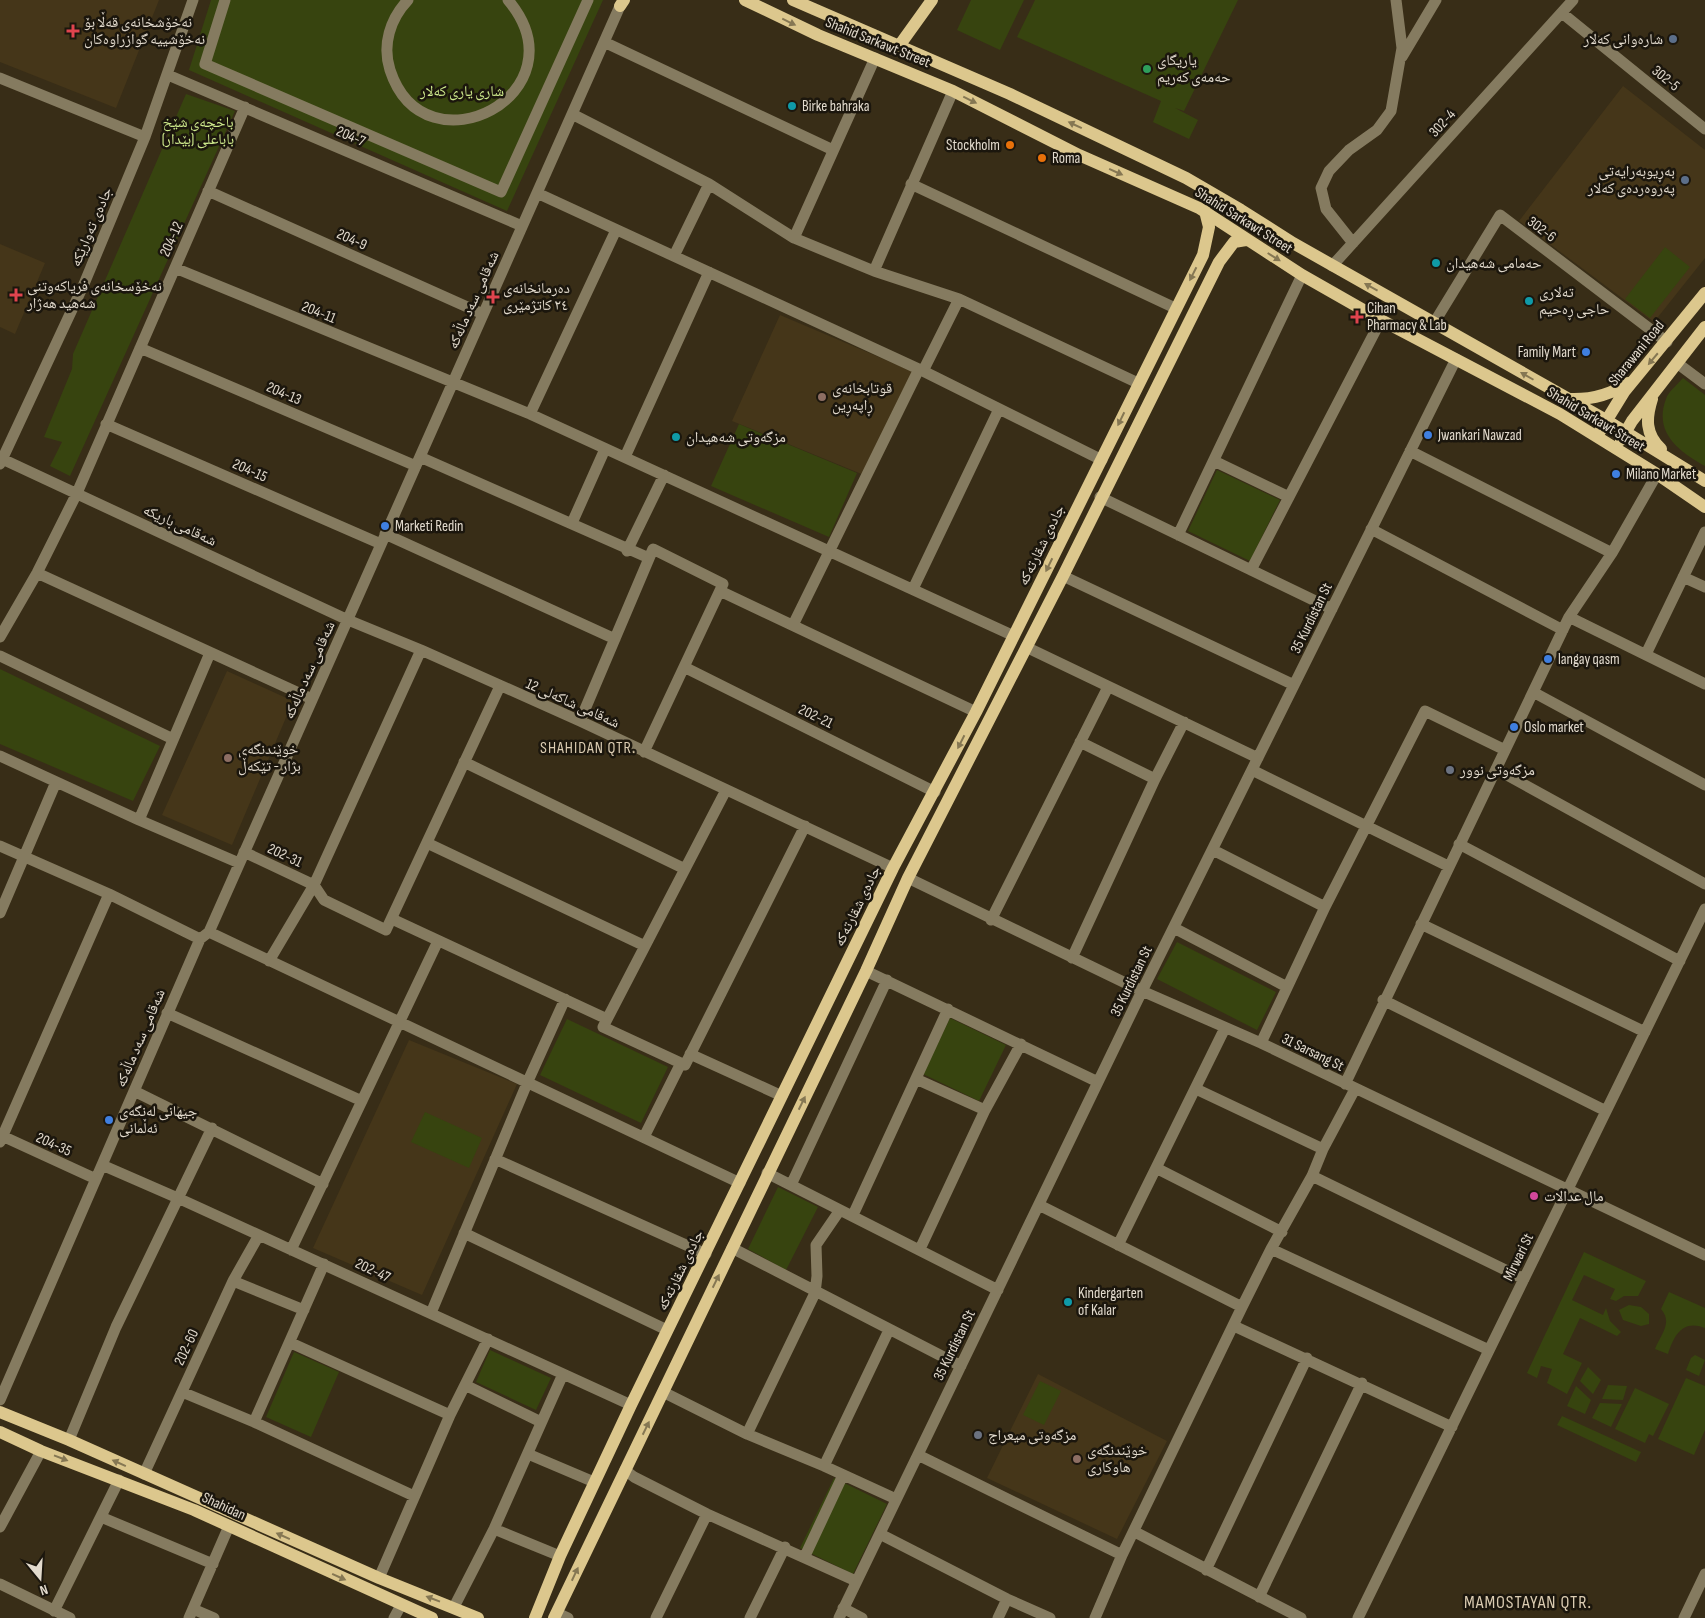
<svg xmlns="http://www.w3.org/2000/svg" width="1705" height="1618" font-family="'Sofia Sans Condensed','Noto Naskh Arabic',sans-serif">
<rect width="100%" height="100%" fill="#382d17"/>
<path fill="#453619" d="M0,0H159L116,108L0,62Z
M1623,86L1705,150V258L1654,322L1519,221Z
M0,244L45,263L15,334L0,327Z
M780,315L914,372L864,475L732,421Z
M227,671L293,701L232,845L162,815Z
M409,1040L517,1084L422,1295L313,1248Z
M1038,1374L1167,1441L1117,1539L987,1478Z"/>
<path fill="#37440f" d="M211,0H603L507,211L189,70Z
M971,0H1024L1000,50L957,30Z
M1035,0H1238L1184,111L1175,108L1198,120L1189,139L1153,122L1161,101L1017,37Z
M186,94L235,111L70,476L50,466L62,442L44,437L72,369L73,354Z
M1665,247L1690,267L1650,318L1625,299Z
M1683,378L1705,395V466C1680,452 1653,433 1666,399C1668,392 1678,384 1683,378Z
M739,424L857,473L829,537L711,486Z
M1217,470L1280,500L1250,561L1188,531Z
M0,669L160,746L133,801L0,744Z
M1177,942L1276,992L1257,1030L1157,979Z
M950,1018L1006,1045L979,1101L923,1074Z
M567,1019L668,1067L641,1123L540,1075Z
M425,1112L482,1138L469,1168L411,1142Z
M778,1187L818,1207L786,1270L748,1249Z
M1584,1252L1646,1281L1638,1296H1624L1616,1301L1610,1299L1615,1289L1584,1275L1572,1300L1603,1315L1606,1308L1610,1321L1621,1332L1617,1336L1580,1318L1563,1354L1582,1363L1567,1394L1547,1383L1552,1369L1541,1366L1537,1378L1527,1373Z
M1669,1292L1705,1308V1328C1683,1319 1674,1335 1668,1354L1655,1349C1661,1334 1673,1323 1661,1309Z
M1629,1305L1641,1307L1649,1314V1324L1641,1326L1623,1320L1619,1310Z
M490,1350L551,1378L536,1410L476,1382Z
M294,1352L339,1372L311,1437L266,1417Z
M1695,1355L1705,1360L1699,1376L1686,1370L1691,1358Z
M1588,1367L1601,1380L1593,1394L1580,1381Z
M1686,1378L1705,1386V1430L1694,1455L1658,1439Z
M1040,1381L1061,1391L1044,1425L1023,1415Z
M1608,1385L1627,1386L1623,1400L1602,1399Z
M1576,1386L1591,1400L1585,1414L1567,1406Z
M1635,1388L1669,1404L1653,1436L1649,1434L1645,1443L1615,1429Z
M1600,1403L1622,1404L1611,1427L1592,1418Z
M1562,1416L1641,1452L1636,1462L1557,1425Z
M834,1478L887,1504L853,1574L800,1548Z"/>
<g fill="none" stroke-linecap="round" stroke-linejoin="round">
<path stroke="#857b60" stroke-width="11" d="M225,0L205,64L501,192L588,0
M408,0C390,19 382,45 390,70C425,177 586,93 508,0
M1562,13L1705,129
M604,42L833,150
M1402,57L1436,0
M168,75L522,226
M0,78L145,137
M572,114L709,184L794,238L874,271L959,299L1138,383
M911,184L1175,308
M208,191L483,314
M537,193L923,371L1102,460
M794,238L875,58
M1353,243L1326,209L1321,188L1329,171L1349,150L1377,130L1391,111L1402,48L1396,0
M674,256L709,184
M1332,266L1573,0
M175,268L530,414L1014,636
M874,271L953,91
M1434,323L1500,215L1667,342
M140,348L416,466
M1677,363L1705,384
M923,371L959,299
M530,414L616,230
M106,424L381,544
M1410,451L1612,553
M420,457L649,558
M625,457L709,272
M0,458L348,620L421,650L580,721L893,868
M1214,461L1289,497
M0,464L84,284L145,137L193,0
M1100,497L1332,609
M572,523L605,449
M1371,529L1563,630
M385,534L615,639
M1178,535L1302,275
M627,551L664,475
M1251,570L1381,320
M37,573L312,699
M1063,576L1294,685
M1683,577L1705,587
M913,589L999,409
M720,591L976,712
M1569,617L1705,684
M793,625L919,369
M0,637L37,573L77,493L245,107
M1026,647L1258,758
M1646,654L1705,532
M0,656L173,739
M684,667L935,792
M1533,692L1705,785
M580,721L653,549L723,584L644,752
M1080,742L1155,779
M0,756L139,820L239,863
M464,762L685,869
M1496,769L1705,884
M1252,770L1448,866
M726,790L603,1027L685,1065L805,826
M139,820L210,653
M427,843L645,946
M1459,844L1680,961
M0,846L109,894L200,939
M1213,850L1325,907
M244,852L314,885L324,900L386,930L500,686
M908,878L1142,991L1261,1043L1705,1255
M0,913L56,782
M392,919L607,1019
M991,920L1108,687
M1421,924L1645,1032
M1174,928L1287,987
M209,932L740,1183
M1072,958L1155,779L1184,722
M269,961L314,885L421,650
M866,971L1098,1082
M1383,1000L1606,1111
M167,1013L362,1101
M1261,1043L1325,907L1425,711L1505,750
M690,1054L782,1096
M916,1079L985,1110
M1345,1084L1569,617L1612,553L1657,474
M1196,1089L1323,1149
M134,1091L323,1184
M0,1135L96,1179
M644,1137L681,1063
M0,1142L109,894
M495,1159L706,1254
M102,1165L180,1199L631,1405
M1156,1168L1282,1232
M767,1173L998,1290
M1312,1176L1524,1279
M791,1185L887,980
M1039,1205L1242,1307
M853,1215L948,1009
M464,1233L667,1330
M1118,1245L1225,1028
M732,1248L961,1366
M920,1249L985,1110L1021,1044
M1271,1249L1489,1350
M291,1250L438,941
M233,1281L304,1310
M431,1313L528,1081L565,999
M1234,1326L1452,1427
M291,1343L450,1415
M465,1385L541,1422
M182,1392L254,1422L414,1496
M663,1392L747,1434L824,1466L896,1499
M0,1400L200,939L209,932L620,6
M254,1422L324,1264
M747,1434L815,1293L817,1276L816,1245L840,1210
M69,1440L116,1327L212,1128
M528,1454L594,1482
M918,1455L1122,1555
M824,1466L889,1330
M625,1470L634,1477L707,1514L856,1581
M144,1474L233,1281L259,1235
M101,1517L213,1564
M0,1527L41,1451
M494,1529L560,1556
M1135,1532L1301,1618
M880,1534L1007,1599L1050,1618
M805,1556L843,1475
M1206,1570L1307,1358
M379,1578L450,1415L488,1339
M0,1584L70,1618
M1259,1597L1362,1383
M454,1607L494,1529L563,1374
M843,1608L862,1618
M193,1609L214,1618
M54,1611L119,1480
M557,1613L568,1618
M189,1618L229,1526
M394,1618L401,1605
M656,1618L707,1514
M750,1618L785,1547
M839,1618L1142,991L1456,359
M998,1618L1007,1599
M1095,1618L1122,1555L1242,1307L1271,1249L1312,1176L1323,1149L1355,1089
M1358,1618L1705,909
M1684,1618L1705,1574"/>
<path stroke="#dcc78d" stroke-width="12" d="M745,0L818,35L953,91L1079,155L1199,208L1302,275L1381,320L1560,414L1657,474L1705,507
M793,0L1010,94L1186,178L1241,210L1293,243L1606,420L1705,481
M620,6L624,0
M899,46L932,0
M1569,399C1591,400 1610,395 1628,383
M1652,399C1646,418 1645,434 1661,449
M1597,436L1624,392L1705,293
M1621,440L1632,421L1705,327
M0,1412L69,1440L379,1578L478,1618
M0,1432L41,1451L194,1510L432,1618
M535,1618L560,1556L631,1405L893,868L976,712L1203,255L1209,227L1205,211
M554,1618L866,971L908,878L1063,576L1219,262L1234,242L1246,240"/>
</g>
<defs><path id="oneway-solid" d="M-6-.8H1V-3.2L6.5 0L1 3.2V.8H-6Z" transform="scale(1.25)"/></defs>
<g fill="#857753">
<use href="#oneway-solid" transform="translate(789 22) rotate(26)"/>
<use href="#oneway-solid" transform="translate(970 100) rotate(26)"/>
<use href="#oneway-solid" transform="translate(1075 125) rotate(-155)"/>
<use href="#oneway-solid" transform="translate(1116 172) rotate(24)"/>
<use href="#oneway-solid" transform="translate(1274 257) rotate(32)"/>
<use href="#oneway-solid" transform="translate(1193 274) rotate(117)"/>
<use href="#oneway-solid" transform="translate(1371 287) rotate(-151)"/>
<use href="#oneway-solid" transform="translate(1653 359) rotate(130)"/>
<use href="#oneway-solid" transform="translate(1527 376) rotate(-150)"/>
<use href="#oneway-solid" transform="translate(1121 419) rotate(116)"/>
<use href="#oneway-solid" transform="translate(1049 565) rotate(116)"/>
<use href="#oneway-solid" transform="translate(961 742) rotate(117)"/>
<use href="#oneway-solid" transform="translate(802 1103) rotate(-64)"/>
<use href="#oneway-solid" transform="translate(716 1281) rotate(-64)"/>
<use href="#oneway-solid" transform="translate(646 1428) rotate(-64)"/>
<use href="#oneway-solid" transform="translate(61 1458) rotate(21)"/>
<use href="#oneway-solid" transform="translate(119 1463) rotate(-156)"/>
<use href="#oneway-solid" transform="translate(283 1536) rotate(-156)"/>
<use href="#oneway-solid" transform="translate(575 1574) rotate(-65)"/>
<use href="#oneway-solid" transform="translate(339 1577) rotate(24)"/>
<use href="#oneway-solid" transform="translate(433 1599) rotate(-159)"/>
</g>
<g fill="#e0444e" stroke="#1b160d" stroke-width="2">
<path d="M70.5 23.5h5v5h5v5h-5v5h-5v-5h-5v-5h5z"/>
<path d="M13.5 287.5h5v5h5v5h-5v5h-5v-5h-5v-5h5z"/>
<path d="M490.5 289.5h5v5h5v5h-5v5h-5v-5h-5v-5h5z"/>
<path d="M1354.5 309.5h5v5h5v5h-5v5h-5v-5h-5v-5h5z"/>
</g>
<g fill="#5c6f8a" stroke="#1b160d" stroke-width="2">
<circle cx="1673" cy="39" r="5"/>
<circle cx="1685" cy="180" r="5"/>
</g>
<circle fill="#2e9e5b" stroke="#1b160d" stroke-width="2" cx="1147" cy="69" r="5"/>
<g fill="#0f9aa8" stroke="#1b160d" stroke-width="2">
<circle cx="792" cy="106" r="5"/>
<circle cx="1436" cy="263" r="5"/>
<circle cx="1529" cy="301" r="5"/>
<circle cx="676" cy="437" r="5"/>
<circle cx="1068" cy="1302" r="5"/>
</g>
<g fill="#e8710a" stroke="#1b160d" stroke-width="2">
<circle cx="1010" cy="145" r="5"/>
<circle cx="1042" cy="158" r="5"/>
</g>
<g fill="#3f7fe0" stroke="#1b160d" stroke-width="2">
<circle cx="1586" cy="352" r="5"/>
<circle cx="1428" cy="435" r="5"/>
<circle cx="1616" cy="474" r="5"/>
<circle cx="385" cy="526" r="5"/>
<circle cx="1548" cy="659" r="5"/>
<circle cx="1514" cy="727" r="5"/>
<circle cx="109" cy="1120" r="5"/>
</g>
<g fill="#8d6e63" stroke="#1b160d" stroke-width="2">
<circle cx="822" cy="397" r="5"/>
<circle cx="228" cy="758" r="5"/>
<circle cx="1077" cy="1459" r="5"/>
</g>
<g fill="#6b7280" stroke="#1b160d" stroke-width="2">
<circle cx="1450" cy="770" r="5"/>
<circle cx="978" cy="1435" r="5"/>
</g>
<circle fill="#d1479c" stroke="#1b160d" stroke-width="2" cx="1534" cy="1196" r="5"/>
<g text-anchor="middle" stroke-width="5" stroke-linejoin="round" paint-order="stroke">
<g font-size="15" fill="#e2dacd" stroke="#1b160d" text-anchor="start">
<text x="84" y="27">نەخۆشخانەی قەڵا بۆ<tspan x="84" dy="17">نەخۆشییە گوازراوەکان</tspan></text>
<text x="1663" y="44" text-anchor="end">شارەوانی کەلار</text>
<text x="1157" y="65">یاریگای<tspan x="1157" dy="17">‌حەمەی کەریم</tspan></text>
<text x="802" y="111">Birke bahraka</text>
<text x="1000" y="150" text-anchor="end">Stockholm</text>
<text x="1052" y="163">Roma</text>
<text x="1675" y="176" text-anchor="end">بەڕیوبەرایەتی<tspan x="1675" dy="17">پەروەردەی کەلار</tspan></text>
<text x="1446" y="268">حەمامی شەهیدان</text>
<text x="27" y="291">نەخۆسخانەی فریاکەوتنی<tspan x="27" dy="17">شەهید هەژار</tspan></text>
<text x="503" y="293">دەرمانخانەی<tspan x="503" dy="17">٢٤ کاتژمێری</tspan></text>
<text x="1539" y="297">تەلاری<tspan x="1539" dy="17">حاجی ڕەحیم</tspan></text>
<text x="1367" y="313">Cihan<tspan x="1367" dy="17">Pharmacy &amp; Lab</tspan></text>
<text x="1576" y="357" text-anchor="end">Family Mart</text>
<text x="832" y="393">قوتابخانەی<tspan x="832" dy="17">ڕاپەڕین</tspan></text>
<text x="1438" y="440">Jwankari Nawzad</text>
<text x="686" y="442">مزگەوتی شەهیدان</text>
<text x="1626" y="479">Milano Market</text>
<text x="395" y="531">Marketi Redin</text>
<text x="1558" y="664">langay qasm</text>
<text x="1524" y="732">Oslo market</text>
<text x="238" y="754">خوێندنگەی<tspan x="238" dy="17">بژار - تێکەڵ</tspan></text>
<text x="1460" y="775">مزگەوتی نوور</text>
<text x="119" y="1116">جیهانی لەنگەی<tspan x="119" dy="17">ئەڵمانی</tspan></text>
<text x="1544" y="1201">مال عدالات</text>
<text x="1078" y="1298">Kindergarten<tspan x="1078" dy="17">of Kalar</tspan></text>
<text x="988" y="1440">مزگەوتی میعراج</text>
<text x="1087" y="1455">خوێندنگەی<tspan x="1087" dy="17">هاوکاری</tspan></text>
</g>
<g font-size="15" fill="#e2dacd" stroke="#1b160d">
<text transform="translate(878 42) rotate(22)" y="5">Shahid Sarkawt Street</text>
<text transform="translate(1666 78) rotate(39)" y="5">302-5</text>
<text transform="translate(1442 123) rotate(-48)" y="5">302-4</text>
<text transform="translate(351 136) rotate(23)" y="5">204-7</text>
<text transform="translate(1244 220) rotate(32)" y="5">Shahid Sarkawt Street</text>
<text transform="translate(91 227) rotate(-67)" y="5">جادەی تەوارێکە</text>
<text transform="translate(1542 229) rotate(37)" y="5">302-6</text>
<text transform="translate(171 239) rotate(-66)" y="5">204-12</text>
<text transform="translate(352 239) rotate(24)" y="5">204-9</text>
<text transform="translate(473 300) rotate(-66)" y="5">شەقامی سەد ماڵەکە</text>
<text transform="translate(319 312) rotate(22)" y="5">204-11</text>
<text transform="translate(1636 353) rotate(-51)" y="5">Sharawani Road</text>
<text transform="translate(284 393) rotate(23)" y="5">204-13</text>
<text transform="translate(1596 419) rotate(31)" y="5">Shahid Sarkawt Street</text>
<text transform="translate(250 470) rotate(24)" y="5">204-15</text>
<text transform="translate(180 525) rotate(25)" y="5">شەقامی باریکە</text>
<text transform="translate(1041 545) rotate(-64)" y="5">جادەی شقارتەکە</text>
<text transform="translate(1311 618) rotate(-64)" y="5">35 Kurdistan St</text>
<text transform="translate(309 670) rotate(-66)" y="5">شەقامی سەد ماڵەکە</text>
<text transform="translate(573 703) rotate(24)" y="5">شەقامی شاکەلی 12</text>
<text transform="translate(816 716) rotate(26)" y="5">202-21</text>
<text transform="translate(285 855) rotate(25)" y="5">202-31</text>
<text transform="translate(857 906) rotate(-64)" y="5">جادەی شقارتەکە</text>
<text transform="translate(1131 981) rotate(-64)" y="5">35 Kurdistan St</text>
<text transform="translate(140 1038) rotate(-67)" y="5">شەقامی سەد ماڵەکە</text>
<text transform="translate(1313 1052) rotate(26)" y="5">31 Sarsang St</text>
<text transform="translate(54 1144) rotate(24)" y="5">204-35</text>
<text transform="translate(1518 1257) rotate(-64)" y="5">Mirwari St</text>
<text transform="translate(373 1270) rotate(25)" y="5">202-47</text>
<text transform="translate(680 1270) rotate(-64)" y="5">جادەی شقارتەکە</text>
<text transform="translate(954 1345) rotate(-64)" y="5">35 Kurdistan St</text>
<text transform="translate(186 1347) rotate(-65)" y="5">202-60</text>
<text transform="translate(224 1506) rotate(25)" y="5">Shahidan</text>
</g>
<g font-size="15" fill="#ceea8c" stroke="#1b160d">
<text x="462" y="96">شاری یاری کەلار</text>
<text x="198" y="127">باخچەی شێخ<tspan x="198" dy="17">باباعلی (بێدار)</tspan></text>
</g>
<g font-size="16" letter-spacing="1" fill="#dbccb2" stroke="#1b160d">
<text x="588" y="753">SHAHIDAN QTR.</text>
</g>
<g font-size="18" letter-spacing="1" fill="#dbccb2" stroke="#1b160d">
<text x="1528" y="1608">MAMOSTAYAN QTR.</text>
</g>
</g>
<g transform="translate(40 1578) rotate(162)" stroke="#1b160d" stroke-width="4" paint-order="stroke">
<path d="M0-4L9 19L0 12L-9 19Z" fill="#e2dacd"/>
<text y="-8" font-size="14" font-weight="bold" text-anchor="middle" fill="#e2dacd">N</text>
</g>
</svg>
